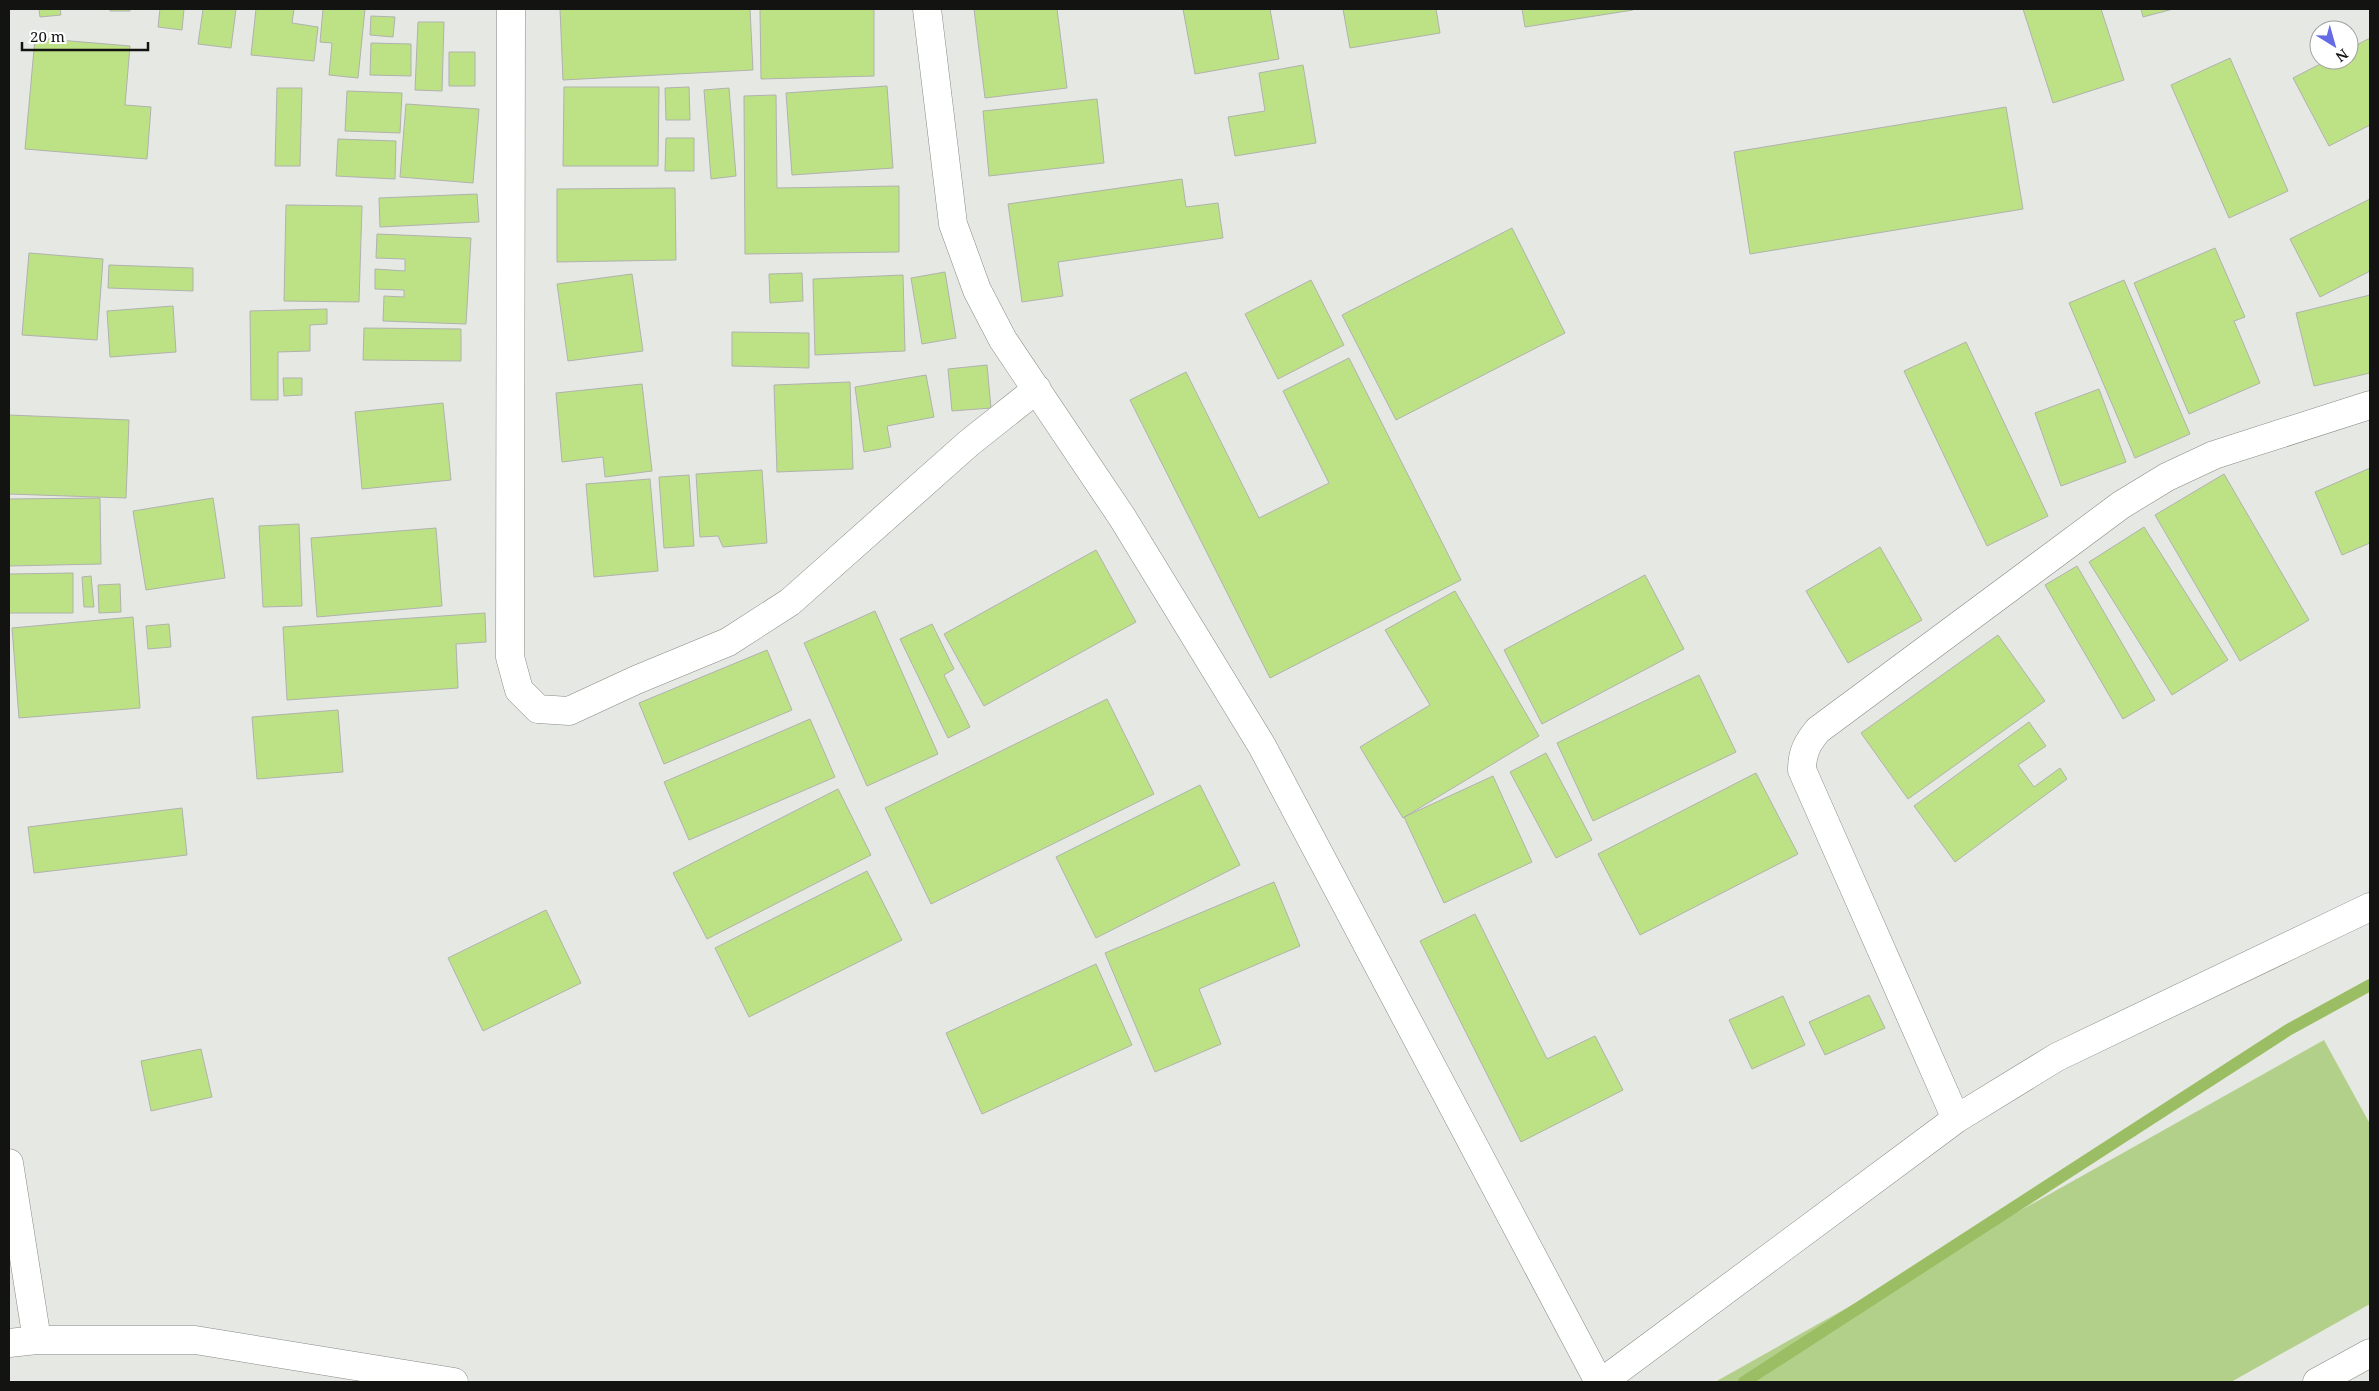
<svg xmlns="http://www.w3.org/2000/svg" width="2379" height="1391" font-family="'Noto Serif',serif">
<rect width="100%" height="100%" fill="#e6e8e3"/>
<path fill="#b3d08a" d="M2324,1040L2370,1124V1304L2231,1382H1715Z"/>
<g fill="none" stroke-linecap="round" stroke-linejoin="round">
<path stroke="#9bbe64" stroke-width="12" d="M1744,1382L2288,1030L2370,985"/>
</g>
<path fill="#bde286" stroke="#b0b2ad" d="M39,9H60L61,15L40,17Z
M110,9H130V11H110Z
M160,9H184L182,30L158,27Z
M203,9H236L231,48L198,44Z
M256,9H294L292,23L318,27L314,61L251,55Z
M323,9H365L358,78L329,75L332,43L320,42Z
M560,9H750L753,70L563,80Z
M760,9H874V76L761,79Z
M974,9H1057L1067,88L985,98Z
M1183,9H1270L1279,59L1195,74Z
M1343,9H1436L1440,33L1350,48Z
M1522,9H1633V10L1525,27Z
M2023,9H2101L2124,80L2053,103Z
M2141,9H2173L2143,17Z
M371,16L395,17L393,37L370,35Z
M418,22H444L442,91L415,90Z
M35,38L130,46L125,105L151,107L147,159L25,149Z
M2370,38V125L2329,146L2293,78L2328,60H2349V49Z
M371,43L411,44V76L370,75Z
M449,52H475V86H449Z
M2230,58L2288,191L2229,218L2171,85Z
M1303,65L1316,143L1235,156L1228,117L1265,111L1259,73Z
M887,86L893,168L792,175L786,93Z
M564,87H659L658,166H563Z
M689,87L690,120H666L665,88Z
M277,88H302L300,166H275Z
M729,88L736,176L711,179L704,90Z
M347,91L402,93L400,133L345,131Z
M776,95L777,188L899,186V252L745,254L744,96Z
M1097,99L1104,163L989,176L983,111Z
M406,104L479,109L473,183L400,177Z
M2006,107L2023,209L1750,254L1734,152Z
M666,138H694V171H665Z
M338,139L396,141L395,179L336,176Z
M1182,179L1186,207L1218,203L1223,238L1058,262L1063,296L1022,302L1008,204Z
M675,188L676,260L557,262V189Z
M477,194L479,222L380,227L379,198Z
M2370,199V271L2320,297L2290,239Z
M286,205L362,206L359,302L284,301Z
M1512,228L1565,333L1396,420L1342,315Z
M377,234L471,238L466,324L383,321L384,296L404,297V290L375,289V269L405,271V259L376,258Z
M2215,248L2245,317L2234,321L2260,383L2189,414L2134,283Z
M29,253L103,259L97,340L22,335Z
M109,265L193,268V291L108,288Z
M945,272L956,338L922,344L911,278Z
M802,273L803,301L770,303L769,274Z
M632,274L643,351L568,361L557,284Z
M903,275L905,351L815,355L813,279Z
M1311,280L1344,345L1278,379L1245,314Z
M2124,280L2190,434L2135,458L2069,303Z
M2370,295V373L2314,386L2296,313Z
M173,306L176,352L110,357L107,311Z
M327,309V324L310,325V351L278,352V400H251L250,311Z
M364,328L461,329V361L363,360Z
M732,332L809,333V368L732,366Z
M1966,342L2048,516L1987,546L1904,371Z
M1349,358L1461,580L1270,678L1130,400L1186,372L1259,518L1329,483L1283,391Z
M987,365L991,408L952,411L948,369Z
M926,375L934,417L887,426L891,447L864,452L855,387Z
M283,378H302V395L284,396Z
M850,382L853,469L777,472L774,385Z
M642,384L652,471L605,477L603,457L562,462L556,393Z
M2099,389L2126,462L2061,486L2035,413Z
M443,403L451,480L362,489L355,412Z
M9,415L129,420L126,498L9,494Z
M2370,468V543L2342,555L2315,492Z
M762,470L767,543L723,547L718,536L700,537L696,474Z
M2224,474L2309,620L2240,661L2155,515Z
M689,475L694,546L664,548L659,477Z
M650,479L658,571L594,577L586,484Z
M100,498L101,564L9,566V499Z
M213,498L225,578L146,590L133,511Z
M299,524L302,606L263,607L259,526Z
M2144,527L2228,660L2172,695L2089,562Z
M436,528L442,606L317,617L311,538Z
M1880,547L1922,620L1848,663L1806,591Z
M1096,550L1136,622L984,706L944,634Z
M2077,566L2155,700L2123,719L2045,585Z
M73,573V613H9V574Z
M1645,575L1684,649L1542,724L1504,650Z
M91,576L94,607H84L82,577Z
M120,584L121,612L99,613L98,585Z
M1455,591L1539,736L1403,818L1360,747L1430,705L1385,630Z
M875,611L938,754L867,786L804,643Z
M485,613L486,642L456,644L458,688L287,700L283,627Z
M133,617L140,708L19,718L12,628Z
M169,624L171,647L148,649L146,626Z
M932,624L954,669L944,675L970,727L948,738L900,639Z
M1998,635L2045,701L1908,799L1861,733Z
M767,650L792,710L664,764L639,703Z
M1699,675L1736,752L1593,821L1557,743Z
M1107,699L1154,794L931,904L885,808Z
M338,710L343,772L257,779L252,717Z
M810,719L835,777L689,840L664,782Z
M2029,722L2046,746L2018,765L2034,787L2060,768L2067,779L1955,862L1914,806Z
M1546,753L1592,840L1556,858L1510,772Z
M1756,773L1798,854L1640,935L1598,854Z
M1493,776L1532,862L1444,903L1404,817Z
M1200,785L1240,865L1096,938L1056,857Z
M838,789L871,855L707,939L673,873Z
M182,808L187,855L34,873L28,827Z
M867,871L902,940L749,1017L715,948Z
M1274,882L1300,946L1199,989L1221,1044L1155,1072L1105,953Z
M546,910L581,983L483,1031L448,958Z
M1475,914L1547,1059L1595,1036L1623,1090L1521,1142L1420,941Z
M1096,964L1132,1045L982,1114L946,1033Z
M1869,995L1885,1028L1825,1055L1809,1022Z
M1783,996L1805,1045L1752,1069L1729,1020Z
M201,1049L212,1097L151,1111L141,1061Z"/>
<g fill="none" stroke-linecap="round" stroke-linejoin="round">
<defs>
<path id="street" d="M511,9L510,657L519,690L538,709L569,711L636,680L728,642L790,602L969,443L1037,389
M927,9L953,224L977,290L1003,340L1122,517L1262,746L1599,1382
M2370,405L2214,455L2167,477L2121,505L1818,730C1807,743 1802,753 1802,770L1956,1119L2057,1057L2370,907
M9,1163L37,1340
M9,1343L37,1340H195L454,1382
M1602,1382L1956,1119
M2317,1382L2370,1353"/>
</defs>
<use href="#street" stroke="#888a85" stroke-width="29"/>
<use href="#street" stroke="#fff" stroke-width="28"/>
</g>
<rect width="2379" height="1391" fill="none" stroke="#131412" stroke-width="20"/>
<g transform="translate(2334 45) rotate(143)"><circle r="24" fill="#ffffff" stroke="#a1a1a0"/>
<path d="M0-4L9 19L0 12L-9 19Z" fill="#646be4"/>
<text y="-8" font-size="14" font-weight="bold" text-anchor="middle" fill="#131412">N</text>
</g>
<path d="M22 42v8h126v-8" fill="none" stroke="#131412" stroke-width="2.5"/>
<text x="30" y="42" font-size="15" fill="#131412" stroke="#ffffff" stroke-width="4" paint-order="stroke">20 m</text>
</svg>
